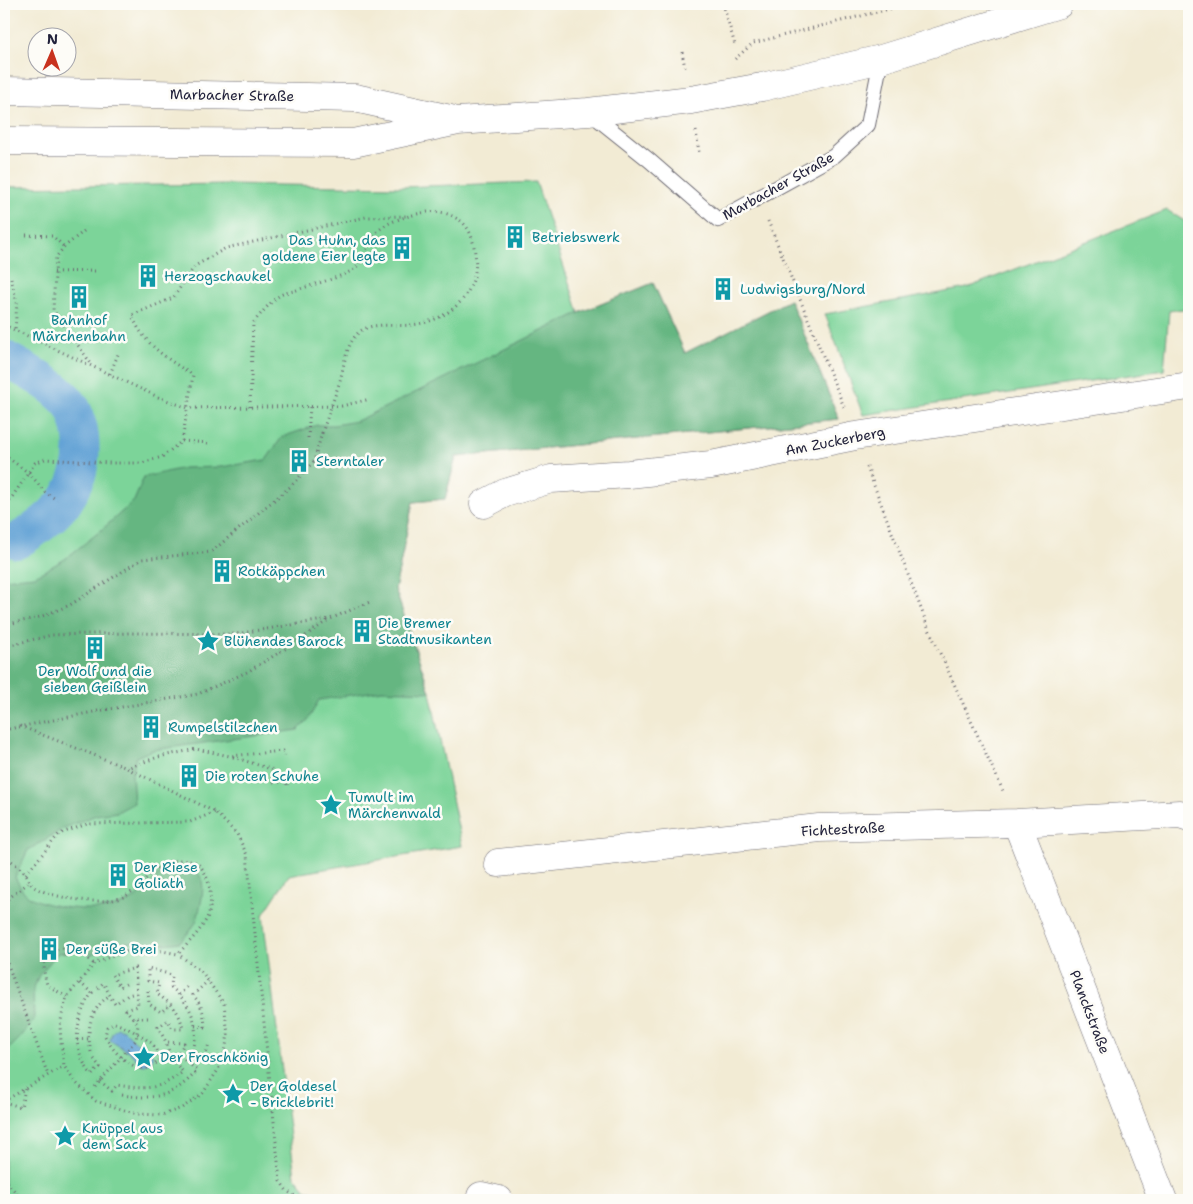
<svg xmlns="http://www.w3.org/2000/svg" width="1193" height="1204" font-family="'Shantell Sans',sans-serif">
<rect width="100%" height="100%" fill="#fdfcf7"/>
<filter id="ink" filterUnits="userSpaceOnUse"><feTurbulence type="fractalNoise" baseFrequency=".02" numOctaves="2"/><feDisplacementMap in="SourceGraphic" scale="10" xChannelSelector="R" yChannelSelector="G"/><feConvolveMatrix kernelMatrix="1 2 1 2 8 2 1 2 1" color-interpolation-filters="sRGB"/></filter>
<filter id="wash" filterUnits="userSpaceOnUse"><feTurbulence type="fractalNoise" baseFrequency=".0096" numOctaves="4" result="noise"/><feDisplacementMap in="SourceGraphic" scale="20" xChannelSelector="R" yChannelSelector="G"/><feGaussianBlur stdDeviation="1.12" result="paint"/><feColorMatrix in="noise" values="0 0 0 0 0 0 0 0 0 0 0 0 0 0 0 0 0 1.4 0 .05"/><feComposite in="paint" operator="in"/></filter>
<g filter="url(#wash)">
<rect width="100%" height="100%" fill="#f2ebd4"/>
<path fill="#7cd499" stroke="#4f7b6a" d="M536,182L579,313L653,283L685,353L790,300L839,419L456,457L445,499L413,502L395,589L430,692L462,846L289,875L263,915L295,1177L306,1190L358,1200H4V187L228,184L399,187Z
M1167,210L1189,224V308L1169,311L1164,370L863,415L825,314L967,288Z"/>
<path fill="#65b681" stroke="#446c5e" d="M653,283L685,353L790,300L839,419L456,457L445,499L413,502L395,589L430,692L382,690L319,700L308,720L298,730L153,750L136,757L132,774L134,803L117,812L96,815L64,828L40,843L28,850L15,877C18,882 21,889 25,893C41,909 104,914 124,904C130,901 138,896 143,892C155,882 158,869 175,867C204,864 206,884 200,907C199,914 197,922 192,928C189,933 184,937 180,942L165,944L127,942L93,954L77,951L58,953L39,975L33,990L34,1020L20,1038L4,1054V579L35,576L65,559L99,532L134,501L144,477L184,468L221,467L266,460L282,437L317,425H334L357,421L579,313Z"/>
<path fill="#64a3d6" stroke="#436288" d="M117,1028L124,1030L137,1043L151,1052L153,1058C141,1074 138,1058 128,1051C122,1047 116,1045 110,1040L112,1033Z"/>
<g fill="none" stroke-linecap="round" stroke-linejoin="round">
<path stroke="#64a3d6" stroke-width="36" d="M4,358C26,371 53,383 70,404C76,412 80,427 81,437C86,488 59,516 17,541"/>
</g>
</g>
<g filter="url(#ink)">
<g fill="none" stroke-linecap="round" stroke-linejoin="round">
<defs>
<path id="service" d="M589,112L649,160L718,220L834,156L868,125L881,59"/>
<path id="minor" d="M484,504L505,493L551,479L629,474L711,465L855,436L1189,386
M1017,823L1163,1200
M498,863L819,828L1017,823L1180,814L1189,817
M481,1196L499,1200"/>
<path id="secondary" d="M4,91L355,98L450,119
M4,141L353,143L458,121L588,112L691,100L762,87L881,59L1059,4"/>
</defs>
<use href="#service" stroke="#6b6871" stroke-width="16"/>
<use href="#minor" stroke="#6b6871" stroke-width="29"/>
<use href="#secondary" stroke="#6b6871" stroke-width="29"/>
<path stroke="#6b6871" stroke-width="3" stroke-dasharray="1 4" stroke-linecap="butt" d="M723,4L735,45
M682,52L685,68
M735,59L753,43L909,4
M696,131L699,152
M768,221L844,407
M84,231L64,247L56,257L53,310L92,365
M26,235L53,236L64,247
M54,272L95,271
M11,278L17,303L15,330
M4,325L158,397L188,408L342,406L370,399
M110,374L119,352
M250,407L253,323C260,315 271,301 279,296C283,293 289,292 294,291C307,286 344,277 354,269C363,262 366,249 371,240C379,225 397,219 413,215C428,211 441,209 456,218C470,225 473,239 475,253C481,294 448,322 410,325C394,327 376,322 362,330C347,339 344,365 340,381
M308,438L310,406
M182,441L209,443
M4,455L29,473L45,492L57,500
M867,467L928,627L1004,793
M4,509L35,463L45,459L110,463H142L162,457L182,441L193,375C167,359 143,344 132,315L173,298L195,266L226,248L366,217L408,216
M4,625L40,617L70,605L142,559L211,552L290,487L314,461L322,433
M4,645L6,646L52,635L130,633L235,634L330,619L372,601
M20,726L127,768
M4,730L98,711L198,694L247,672L295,643L327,621
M284,756L283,751L230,756L196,749L158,757L127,768L215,812L237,834L247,855L280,1181L287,1191L298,1198
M233,757L274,770V782H287V787
M4,855C10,860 18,866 24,872C30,878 27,884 38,889C57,899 108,907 127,895C147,883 156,858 184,860C187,861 193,861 195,862C211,871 214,904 207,918C200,932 188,943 178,954L157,950L127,951L107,958L94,964L67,997L63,1010L60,1026L61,1042L64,1066L75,1082L96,1101L137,1114L162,1115L182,1108L203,1093L218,1070L225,1052L228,1034L224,1004L202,972L178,954
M26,874L59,834L87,824L190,822L215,812
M4,902L28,883
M4,917L5,920L4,926
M4,954L48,1075
M126,984L120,987L112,975L135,968L138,1006L126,1010L133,1018
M98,988L103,983C108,990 110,997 115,1004L128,995L136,993
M148,991L149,1004L161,1012L171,1004
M179,995L189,985
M67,997L47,985C45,977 43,969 45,961C51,946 70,945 82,953C87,956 90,961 94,964
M115,1023C126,1027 146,1037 154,1046C157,1051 158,1056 159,1061C153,1066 148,1070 141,1068C126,1065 111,1049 105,1036L107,1027Z
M195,1026L205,1027C204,1013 202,1005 193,995L208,981
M88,1039L77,1040C79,1054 83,1064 92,1075L100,1067L94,1059
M77,1040C78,1022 81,1008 92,993L79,982
M91,1052C86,1030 90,1009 109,996
M100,1081L112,1091L117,1085C147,1090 158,1090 183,1072L171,1058L166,1042
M95,1087L136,1040L138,1025L133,1018H151
M122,1095C156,1100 173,1097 197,1071L179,1054L184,1043L166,1042L158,1027L168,1020L173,1029H183C179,1010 173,1005 157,994L159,983L148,981V968L172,975L171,987C191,1005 200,1023 193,1051L204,1060L209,1044
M4,1101L64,1066
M4,1102L21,1107L25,1089
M4,1178L22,1200
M298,1200V1198L308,1200"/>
<use href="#service" stroke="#fff" stroke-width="14"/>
<use href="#minor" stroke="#fff" stroke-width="28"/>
<use href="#secondary" stroke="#fff" stroke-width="28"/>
<path stroke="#6b6871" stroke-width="3" stroke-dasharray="1 4" stroke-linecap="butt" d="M322,433L340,381"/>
</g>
</g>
<defs>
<symbol id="building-bare" viewBox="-9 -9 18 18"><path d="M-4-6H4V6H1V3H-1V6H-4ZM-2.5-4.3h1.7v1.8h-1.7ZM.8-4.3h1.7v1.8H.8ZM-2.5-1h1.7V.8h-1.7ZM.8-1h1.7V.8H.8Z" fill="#0f9aa8" stroke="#fdfcf7" stroke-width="2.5" paint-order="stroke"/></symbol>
<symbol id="sight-bare" viewBox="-9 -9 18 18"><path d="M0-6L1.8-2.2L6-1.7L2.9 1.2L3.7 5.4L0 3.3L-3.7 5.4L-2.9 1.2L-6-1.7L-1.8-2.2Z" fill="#0f9aa8" stroke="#fdfcf7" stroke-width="2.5" paint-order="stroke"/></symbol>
</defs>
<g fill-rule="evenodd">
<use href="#building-bare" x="499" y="221" width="32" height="32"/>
<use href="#building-bare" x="386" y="232" width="32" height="32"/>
<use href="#building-bare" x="132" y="260" width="32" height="32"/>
<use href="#building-bare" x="707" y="273" width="32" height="32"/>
<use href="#building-bare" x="63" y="281" width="32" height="32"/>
<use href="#building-bare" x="283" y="445" width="32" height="32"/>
<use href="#building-bare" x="206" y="555" width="32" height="32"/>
<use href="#building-bare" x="346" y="615" width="32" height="32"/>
<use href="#sight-bare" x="192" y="625" width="32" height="32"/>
<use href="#building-bare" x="79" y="632" width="32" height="32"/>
<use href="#building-bare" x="135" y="711" width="32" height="32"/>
<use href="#building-bare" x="173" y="760" width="32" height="32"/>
<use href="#sight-bare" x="315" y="789" width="32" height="32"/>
<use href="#building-bare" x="102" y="859" width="32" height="32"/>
<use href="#building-bare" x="33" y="933" width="32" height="32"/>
<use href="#sight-bare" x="128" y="1041" width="32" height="32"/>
<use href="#sight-bare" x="217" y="1078" width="32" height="32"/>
<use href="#sight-bare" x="49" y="1120" width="32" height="32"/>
</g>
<g text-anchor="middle" stroke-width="5" stroke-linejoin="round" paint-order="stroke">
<g font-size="14" fill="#22223b" stroke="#fdfcf7">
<text transform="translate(232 95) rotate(1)" y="5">Marbacher Straße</text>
<text transform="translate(778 186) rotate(-29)" y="5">Marbacher Straße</text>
<text transform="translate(835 441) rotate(-11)" y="5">Am Zuckerberg</text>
<text transform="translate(843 829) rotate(-3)" y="5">Fichtestraße</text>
<text transform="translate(1090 1012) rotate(69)" y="5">Planckstraße</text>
</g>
<g font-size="14" fill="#0d838f" stroke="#fdfcf7" text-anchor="start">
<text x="532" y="242">Betriebswerk</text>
<text x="386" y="245" text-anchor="end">Das Huhn, das<tspan x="386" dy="16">goldene Eier legte</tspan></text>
<text x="164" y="281">Herzogschaukel</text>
<text x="740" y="294">Ludwigsburg/Nord</text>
<text x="79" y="325" text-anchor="middle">Bahnhof<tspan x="79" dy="16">Märchenbahn</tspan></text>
<text x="316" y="466">Sterntaler</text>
<text x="238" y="576">Rotkäppchen</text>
<text x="378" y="628">Die Bremer<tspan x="378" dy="16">Stadtmusikanten</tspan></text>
<text x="224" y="646">Blühendes Barock</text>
<text x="95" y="676" text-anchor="middle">Der Wolf und die<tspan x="95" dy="16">sieben Geißlein</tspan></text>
<text x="168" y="732">Rumpelstilzchen</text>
<text x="205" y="781">Die roten Schuhe</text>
<text x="348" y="802">Tumult im<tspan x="348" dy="16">Märchenwald</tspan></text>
<text x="134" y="872">Der Riese<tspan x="134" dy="16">Goliath</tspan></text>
<text x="66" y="954">Der süße Brei</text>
<text x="160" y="1062">Der Froschkönig</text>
<text x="250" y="1091">Der Goldesel<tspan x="250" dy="16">- Bricklebrit!</tspan></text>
<text x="82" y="1133">Knüppel aus<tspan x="82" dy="16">dem Sack</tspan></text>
</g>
</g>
<rect width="1193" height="1204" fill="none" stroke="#fdfcf7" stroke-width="20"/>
<g transform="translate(52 52) rotate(2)"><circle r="24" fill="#fdfcf7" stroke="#a5a5ac"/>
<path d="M0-4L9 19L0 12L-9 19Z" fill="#c8321e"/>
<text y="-8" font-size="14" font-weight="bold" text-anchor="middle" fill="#22223b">N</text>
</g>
</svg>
